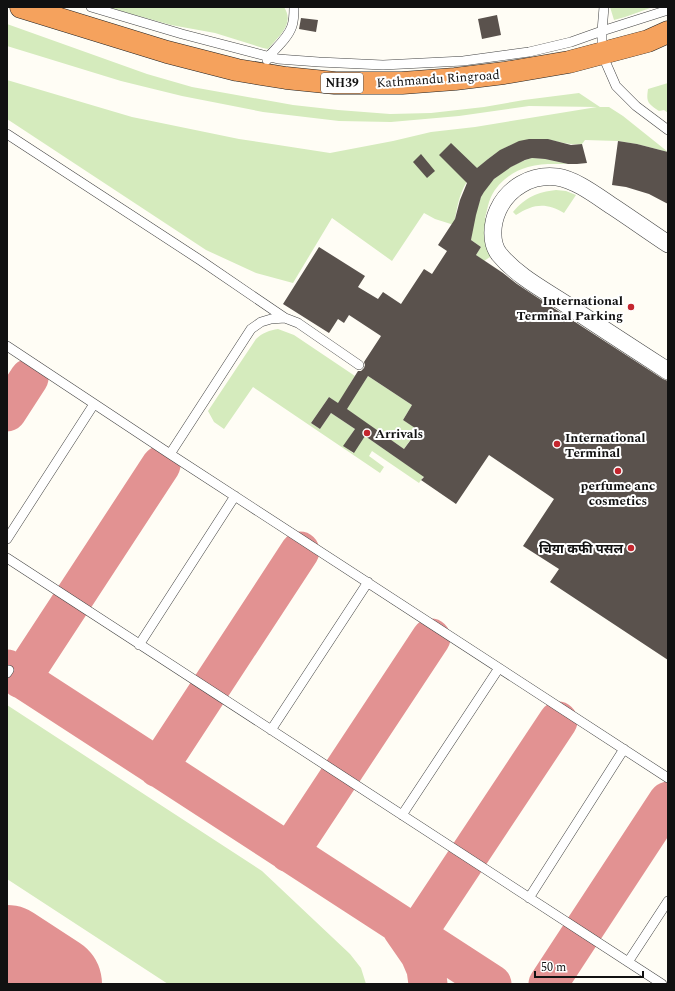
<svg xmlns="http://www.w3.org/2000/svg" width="675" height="991" font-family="Spectral,'Noto Sans Devanagari',serif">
<rect width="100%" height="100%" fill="#fffdf5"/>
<path fill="#d5ebbd" d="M107,7H284C295,24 279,36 268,49L263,48L215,33L171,25Z
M610,7H653L625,17L614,20Z
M7,24L147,74L192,87L293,105L338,110L390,114L431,113L484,107L524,100L579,93L600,107H609L623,116L668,152L637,144L618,141L585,140L582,144C566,146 553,138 537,139C509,139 475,164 463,189C458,200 456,213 454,225L435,219L424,213L392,261L332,218L293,283L256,273L206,250L7,119V80L132,117L239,139L330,153L393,141L431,132L475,127L597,107L529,106L459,116L391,122L339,121L263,112L182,96L121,81L7,46Z
M668,83V113L664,110L659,111C648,103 646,103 648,89Z
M532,158L545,159L568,164C555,164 541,163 528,167C513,171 498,182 491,197C488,203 487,211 485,218L488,220L491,255L490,257L484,261L476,255L481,247L471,240C473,226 475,211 481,197C488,179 513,163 532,158Z
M556,190L566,191L576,195L564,213C546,202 533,204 516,215L513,212C526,197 537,192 556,190Z
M278,329L294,335L355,376L349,385L358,391L368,376L412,405L403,420L414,427L427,415L404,449L329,397L311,423L320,429L331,413L355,429L344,446L353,453L365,436L416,471L453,432L419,483L372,451L369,456L384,467L380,473L253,387L224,429L214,422L208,411L256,339C262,333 270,330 278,329Z
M7,705L262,871L350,954L361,968L366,984H168L7,879Z"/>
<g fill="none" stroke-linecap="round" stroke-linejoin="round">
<path stroke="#e29292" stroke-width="39" d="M7,412L29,378
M7,669L492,984
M21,679L161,465
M158,768L300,551
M289,853L431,638
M402,929L420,955L426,969L428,984
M416,935L558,721
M548,984L668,801"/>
<path stroke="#e29292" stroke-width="98" d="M7,954L53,984"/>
</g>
<path fill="#5a524d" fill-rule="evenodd" d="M497,15L501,35L482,39L478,19Z
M301,18L318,20L316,32L299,29Z
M529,139H548L571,145L582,144L587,163L577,164H568L545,159L532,158L525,160L511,167L494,179L484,192L481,197L476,215L471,240L481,247L476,255L503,273L517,284L535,296L663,379L668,381V660L550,582L559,569L523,546L554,499L489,455L456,504L421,480L424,477L365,436L354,453L343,446L355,429L331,413L320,429L311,423L329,397L338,403L358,371H361L364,368L365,365L364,362L381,336L349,315L344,323L338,319L329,333L283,304L319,247L365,276L358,287L378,299L383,292L401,304L424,269L432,274L447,251L438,245L455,219L460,200L467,183L439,155L451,143L477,168L488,159L500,150L519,141ZM368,376L412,405L403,420L418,430L404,449L347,409Z
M618,141L637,144L668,152V204L649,194L626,187L612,185Z
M421,154L435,171L427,178L413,162Z"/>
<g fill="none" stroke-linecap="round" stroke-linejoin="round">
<defs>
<path id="lane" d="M91,7L182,34L278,59L319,62L383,65L463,61L529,52L571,42L602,31L668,10
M604,7L602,31V54L616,86L636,106L668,130
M267,60L268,57C276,48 288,38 292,26C294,20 294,13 294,7
M7,134L200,260L285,318
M7,346L170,454L668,778
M170,454L251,329L261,322L271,319L285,318L298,323L359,365
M7,539L94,404
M7,558L662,984
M139,645L235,496
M7,673L9,670
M271,730L368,582
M402,815L499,668
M529,898L624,749
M628,962L668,901"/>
<path id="street" d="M668,244C650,232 633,220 615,208C598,197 577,180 557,177C531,174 508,188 498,210C492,223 490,242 499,254C517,276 544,290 567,305C600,327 634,349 668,371"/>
<path id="highway" d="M21,7L167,52L237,70L286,78L335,83H402L455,79L504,73L569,62L648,41L668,32"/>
</defs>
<use href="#lane" stroke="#444" stroke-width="10"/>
<use href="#street" stroke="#444" stroke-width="18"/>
<use href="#highway" stroke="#222" stroke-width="23"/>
<use href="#lane" stroke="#fff" stroke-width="9"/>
<use href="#street" stroke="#fff" stroke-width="17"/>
<use href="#highway" stroke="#f5a25d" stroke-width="22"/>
</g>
<g fill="#c4262e" stroke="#fff" stroke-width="1.5">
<circle cx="631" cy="307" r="4"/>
<circle cx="367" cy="433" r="4"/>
<circle cx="557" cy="444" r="4"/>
<circle cx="618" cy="471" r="4"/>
<circle cx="631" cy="548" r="4"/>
</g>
<g text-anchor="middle" stroke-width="4" stroke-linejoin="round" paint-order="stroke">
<rect fill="#fff" stroke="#585858" stroke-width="1" x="321" y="73" width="42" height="20" rx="3"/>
<g font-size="12" font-weight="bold" fill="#111">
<text x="342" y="87">NH39</text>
</g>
<g font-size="13" fill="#111" stroke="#fff">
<text transform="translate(438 78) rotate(-4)" y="5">Kathmandu Ringroad</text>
</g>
<g font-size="13" font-weight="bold" fill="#111" stroke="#fff" text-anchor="end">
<text x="623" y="305">International<tspan x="623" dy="15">Terminal Parking</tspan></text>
<text x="375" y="438" text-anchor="start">Arrivals</text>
<text x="565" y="442" text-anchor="start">International<tspan x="565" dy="15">Terminal</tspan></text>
<text x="618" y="490" text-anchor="middle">perfume anc<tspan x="618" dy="15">cosmetics</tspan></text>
<text x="623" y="553">चिया कफी पसल</text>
</g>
</g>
<rect width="675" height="991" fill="none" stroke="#111111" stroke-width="16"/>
<path d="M535 971v6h108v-6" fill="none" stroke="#111111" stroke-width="2"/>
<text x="541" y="971" font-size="12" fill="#111111" stroke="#ffffff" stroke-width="3" paint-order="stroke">50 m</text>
</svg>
